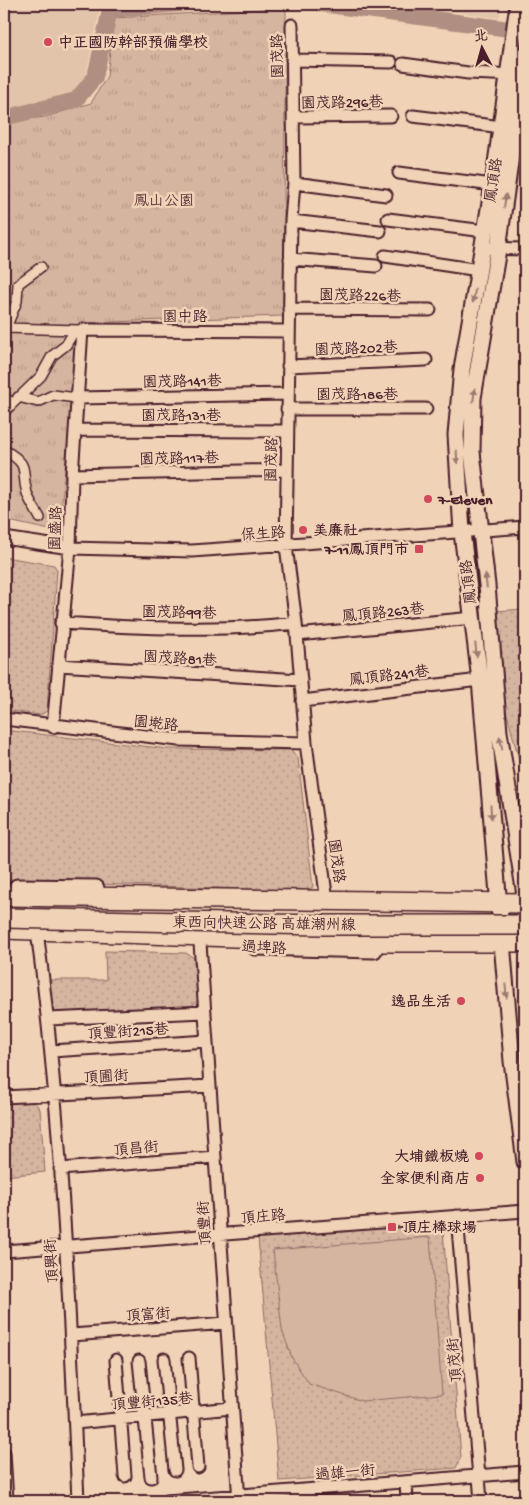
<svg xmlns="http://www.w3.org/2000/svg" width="529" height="1505" font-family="'Gochi Hand','LXGW WenKai TC',sans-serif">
<defs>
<pattern id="grass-dots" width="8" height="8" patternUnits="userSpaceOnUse" patternTransform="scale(1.25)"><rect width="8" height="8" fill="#d5b5a0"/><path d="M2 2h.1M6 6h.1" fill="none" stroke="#b89b8a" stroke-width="1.8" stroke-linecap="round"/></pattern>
<pattern id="park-tufts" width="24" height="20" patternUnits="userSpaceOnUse" patternTransform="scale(1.25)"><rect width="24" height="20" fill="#d5b5a0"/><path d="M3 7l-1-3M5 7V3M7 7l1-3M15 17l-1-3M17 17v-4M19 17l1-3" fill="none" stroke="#b89b8a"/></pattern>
</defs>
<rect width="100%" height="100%" fill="#f0d3b6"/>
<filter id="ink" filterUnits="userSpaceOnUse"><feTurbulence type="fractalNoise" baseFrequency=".02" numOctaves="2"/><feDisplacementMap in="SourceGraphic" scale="10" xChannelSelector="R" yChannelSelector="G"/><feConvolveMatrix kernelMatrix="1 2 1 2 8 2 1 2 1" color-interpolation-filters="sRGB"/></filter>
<g filter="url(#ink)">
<path fill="#e2c4aa" d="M4,4H101L85,80L74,92L13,111L4,109Z
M401,4H502L499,18Z"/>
<path fill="url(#grass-dots)" stroke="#906a66" d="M4,557L54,565L57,570L47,711L40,715L4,710Z
M525,609V782L504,703L496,611Z
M4,730L168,749L291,750L298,758L313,887L306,891L4,881Z
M105,951L186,953L194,958L199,1000L191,1006L58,1016L53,1012L49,980H106Z
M33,1100L40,1109L45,1172L4,1176V1102Z
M435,1225L443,1230L461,1457L456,1468L279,1481L258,1237Z"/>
<path fill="url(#park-tufts)" stroke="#906a66" d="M261,9H286L283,316L79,323L59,532L4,520V122L45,117L91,103L107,76L114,18Z"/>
<path fill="#d5b5a0" stroke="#906a66" d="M430,1237L442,1394L362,1401L309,1384L292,1358L282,1330L273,1250Z"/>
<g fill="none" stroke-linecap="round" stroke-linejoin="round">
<path stroke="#b08e81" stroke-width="16" d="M321,4L525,31
M4,118L76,100L95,77L110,10L180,4"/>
<defs>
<path id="pedestrian" d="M4,328L79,330
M6,328L17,301L18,284L41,267
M4,397L12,403
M18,397L38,402L53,395L77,398
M4,412L41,376L52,356L66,345L75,330
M4,450C32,466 20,469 27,493C29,501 36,510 40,518"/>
<path id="minor" d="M292,25L294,183L291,221L286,546L296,623L306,743L326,894
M292,60L391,62
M403,64L468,73L516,75
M413,116L502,127
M293,117L391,116
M399,173L493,185
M294,183L386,195
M388,219L485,231
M291,221L380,231
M482,248L525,249
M385,256L479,270
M290,259L376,266
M289,309L430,310
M288,366L426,360
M77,398L287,394
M287,409H426
M75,430L287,431
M72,475L286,470
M4,538L70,548L192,551L525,527
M61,623C139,628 218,632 296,623
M297,635L473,618
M58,665L301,680
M302,701L480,680
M4,719L179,740L306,743
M53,727L70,548L72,475L82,330L289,331
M38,939C62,1125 70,1313 78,1501
M200,943L239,1501
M48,1019L205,1012
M51,1051L207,1041
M4,1097L210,1086
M60,1169L215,1157
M457,1216L481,1501
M4,1251L525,1211
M72,1335L226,1323
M189,1358L198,1467
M164,1359L175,1470
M116,1360L125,1476
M139,1361L151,1477
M75,1423L232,1408
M4,1453L7,1501
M406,1482L407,1501
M167,1501L525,1472"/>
<path id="secondary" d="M518,4L493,185L462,369L456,435L462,532L480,680L512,1061L525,1162
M525,55L498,249L473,398L472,452L487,585L499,732L525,895
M17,887L96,888
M255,947L374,950"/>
<path id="trunk" d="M4,896L525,903
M4,929L380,942H525"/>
</defs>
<use href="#pedestrian" stroke="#4a1f2b" stroke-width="12"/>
<use href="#minor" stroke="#4a1f2b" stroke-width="15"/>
<use href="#secondary" stroke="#4a1f2b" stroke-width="19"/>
<use href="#trunk" stroke="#4a1f2b" stroke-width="22"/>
<use href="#pedestrian" stroke="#f0d3b6" stroke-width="9"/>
<use href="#minor" stroke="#f0d3b6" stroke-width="11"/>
<use href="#secondary" stroke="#f0d3b6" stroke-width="15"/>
<use href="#trunk" stroke="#f0d3b6" stroke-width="19"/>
<defs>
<path id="trunk-bridge" d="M4,918L320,925H525"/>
</defs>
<use href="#trunk-bridge" stroke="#4a1f2b" stroke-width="22" stroke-linecap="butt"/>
<use href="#trunk-bridge" stroke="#f0d3b6" stroke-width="19"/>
</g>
<defs><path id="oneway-solid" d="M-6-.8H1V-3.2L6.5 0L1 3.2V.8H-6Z" transform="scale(1.25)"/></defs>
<g fill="#9d7970">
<use href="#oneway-solid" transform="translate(505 201) rotate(-82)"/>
<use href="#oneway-solid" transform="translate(474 296) rotate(100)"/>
<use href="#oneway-solid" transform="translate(474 395) rotate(-83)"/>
<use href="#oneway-solid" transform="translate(457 457) rotate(87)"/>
<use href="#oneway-solid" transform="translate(486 581) rotate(-97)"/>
<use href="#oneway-solid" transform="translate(476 650) rotate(84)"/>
<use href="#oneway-solid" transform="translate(501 743) rotate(-101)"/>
<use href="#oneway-solid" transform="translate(491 812) rotate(85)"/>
<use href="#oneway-solid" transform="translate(506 991) rotate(85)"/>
</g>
</g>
<g fill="#d1495b" stroke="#f0d3b6" stroke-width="2">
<circle cx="48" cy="42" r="5"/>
<circle cx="428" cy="499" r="5"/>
<circle cx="303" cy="530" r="5"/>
<rect x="414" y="544" width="10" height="10" rx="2.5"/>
<circle cx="461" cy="1001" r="5"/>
<circle cx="479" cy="1156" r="5"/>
<circle cx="480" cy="1178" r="5"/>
<rect x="387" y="1222" width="10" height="10" rx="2.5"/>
</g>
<g text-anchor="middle" stroke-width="5" stroke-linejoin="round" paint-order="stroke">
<g font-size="15" font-weight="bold" fill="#4a1f2b" stroke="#f0d3b6" text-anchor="start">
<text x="58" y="47">中正國防幹部預備學校</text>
<text x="438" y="504">7-Eleven</text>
<text x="313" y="535">美廉社</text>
<text x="409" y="554" text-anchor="end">7-11鳳頂門市</text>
<text x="451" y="1006" text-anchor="end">逸品生活</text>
<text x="469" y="1161" text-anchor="end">大埔鐵板燒</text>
<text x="470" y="1183" text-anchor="end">全家便利商店</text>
<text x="402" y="1232">頂庄棒球場</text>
</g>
<g font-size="15" fill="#4a1f2b" stroke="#f0d3b6">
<text transform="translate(277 56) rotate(-91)" y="5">園茂路</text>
<text transform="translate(342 102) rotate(-1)" y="5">園茂路296巷</text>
<text transform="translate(493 180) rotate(-81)" y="5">鳳頂路</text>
<text transform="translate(360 295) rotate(1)" y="5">園茂路226巷</text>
<text x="185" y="321">園中路</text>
<text transform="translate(356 348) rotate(-2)" y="5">園茂路202巷</text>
<text transform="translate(182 381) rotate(-1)" y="5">園茂路141巷</text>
<text x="357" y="399">園茂路186巷</text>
<text x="181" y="420">園茂路131巷</text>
<text transform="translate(179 458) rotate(-1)" y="5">園茂路117巷</text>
<text transform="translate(271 460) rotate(-89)" y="5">園茂路</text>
<text transform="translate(55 528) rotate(-88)" y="5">園盛路</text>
<text transform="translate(263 533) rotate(-4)" y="5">保生路</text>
<text transform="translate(468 582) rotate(-97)" y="5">鳳頂路</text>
<text transform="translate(179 612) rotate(1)" y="5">園茂路99巷</text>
<text transform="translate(383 612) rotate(-6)" y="5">鳳頂路263巷</text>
<text transform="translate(180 658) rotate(3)" y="5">園茂路81巷</text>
<text transform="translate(389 675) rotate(-7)" y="5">鳳頂路241巷</text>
<text transform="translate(156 723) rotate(6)" y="5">園墘路</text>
<text transform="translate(337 861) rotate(82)" y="5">園茂路</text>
<text transform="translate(264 923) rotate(1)" y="5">東西向快速公路 高雄潮州線</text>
<text transform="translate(264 947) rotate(3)" y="5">過埤路</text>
<text transform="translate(128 1031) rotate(-4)" y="5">頂豐街215巷</text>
<text transform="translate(106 1076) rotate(-3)" y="5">頂圃街</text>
<text transform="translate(136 1148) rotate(-5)" y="5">頂昌街</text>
<text transform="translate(263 1216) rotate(-5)" y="5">頂庄路</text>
<text transform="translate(204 1223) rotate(-94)" y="5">頂豐街</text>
<text transform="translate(51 1261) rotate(-94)" y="5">頂興街</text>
<text transform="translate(148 1314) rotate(-4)" y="5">頂富街</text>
<text transform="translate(454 1360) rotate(-95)" y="5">頂茂街</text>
<text transform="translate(152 1401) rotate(-5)" y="5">頂豐街135巷</text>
<text transform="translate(345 1472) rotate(-5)" y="5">過雄一街</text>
</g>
<g font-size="15" fill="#5f363d" stroke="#f0d3b6">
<text x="164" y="205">鳳山公園</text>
</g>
</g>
<rect width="529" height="1505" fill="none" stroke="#f0d3b6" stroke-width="20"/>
<rect x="10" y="10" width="509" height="1485" fill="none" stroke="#4a1f2b" stroke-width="2" filter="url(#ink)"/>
<g transform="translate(482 48) rotate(354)" stroke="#f0d3b6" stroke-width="4" paint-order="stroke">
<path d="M0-4L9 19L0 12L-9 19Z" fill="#4a1f2b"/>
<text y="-8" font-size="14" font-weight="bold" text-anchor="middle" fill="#4a1f2b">北</text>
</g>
</svg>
